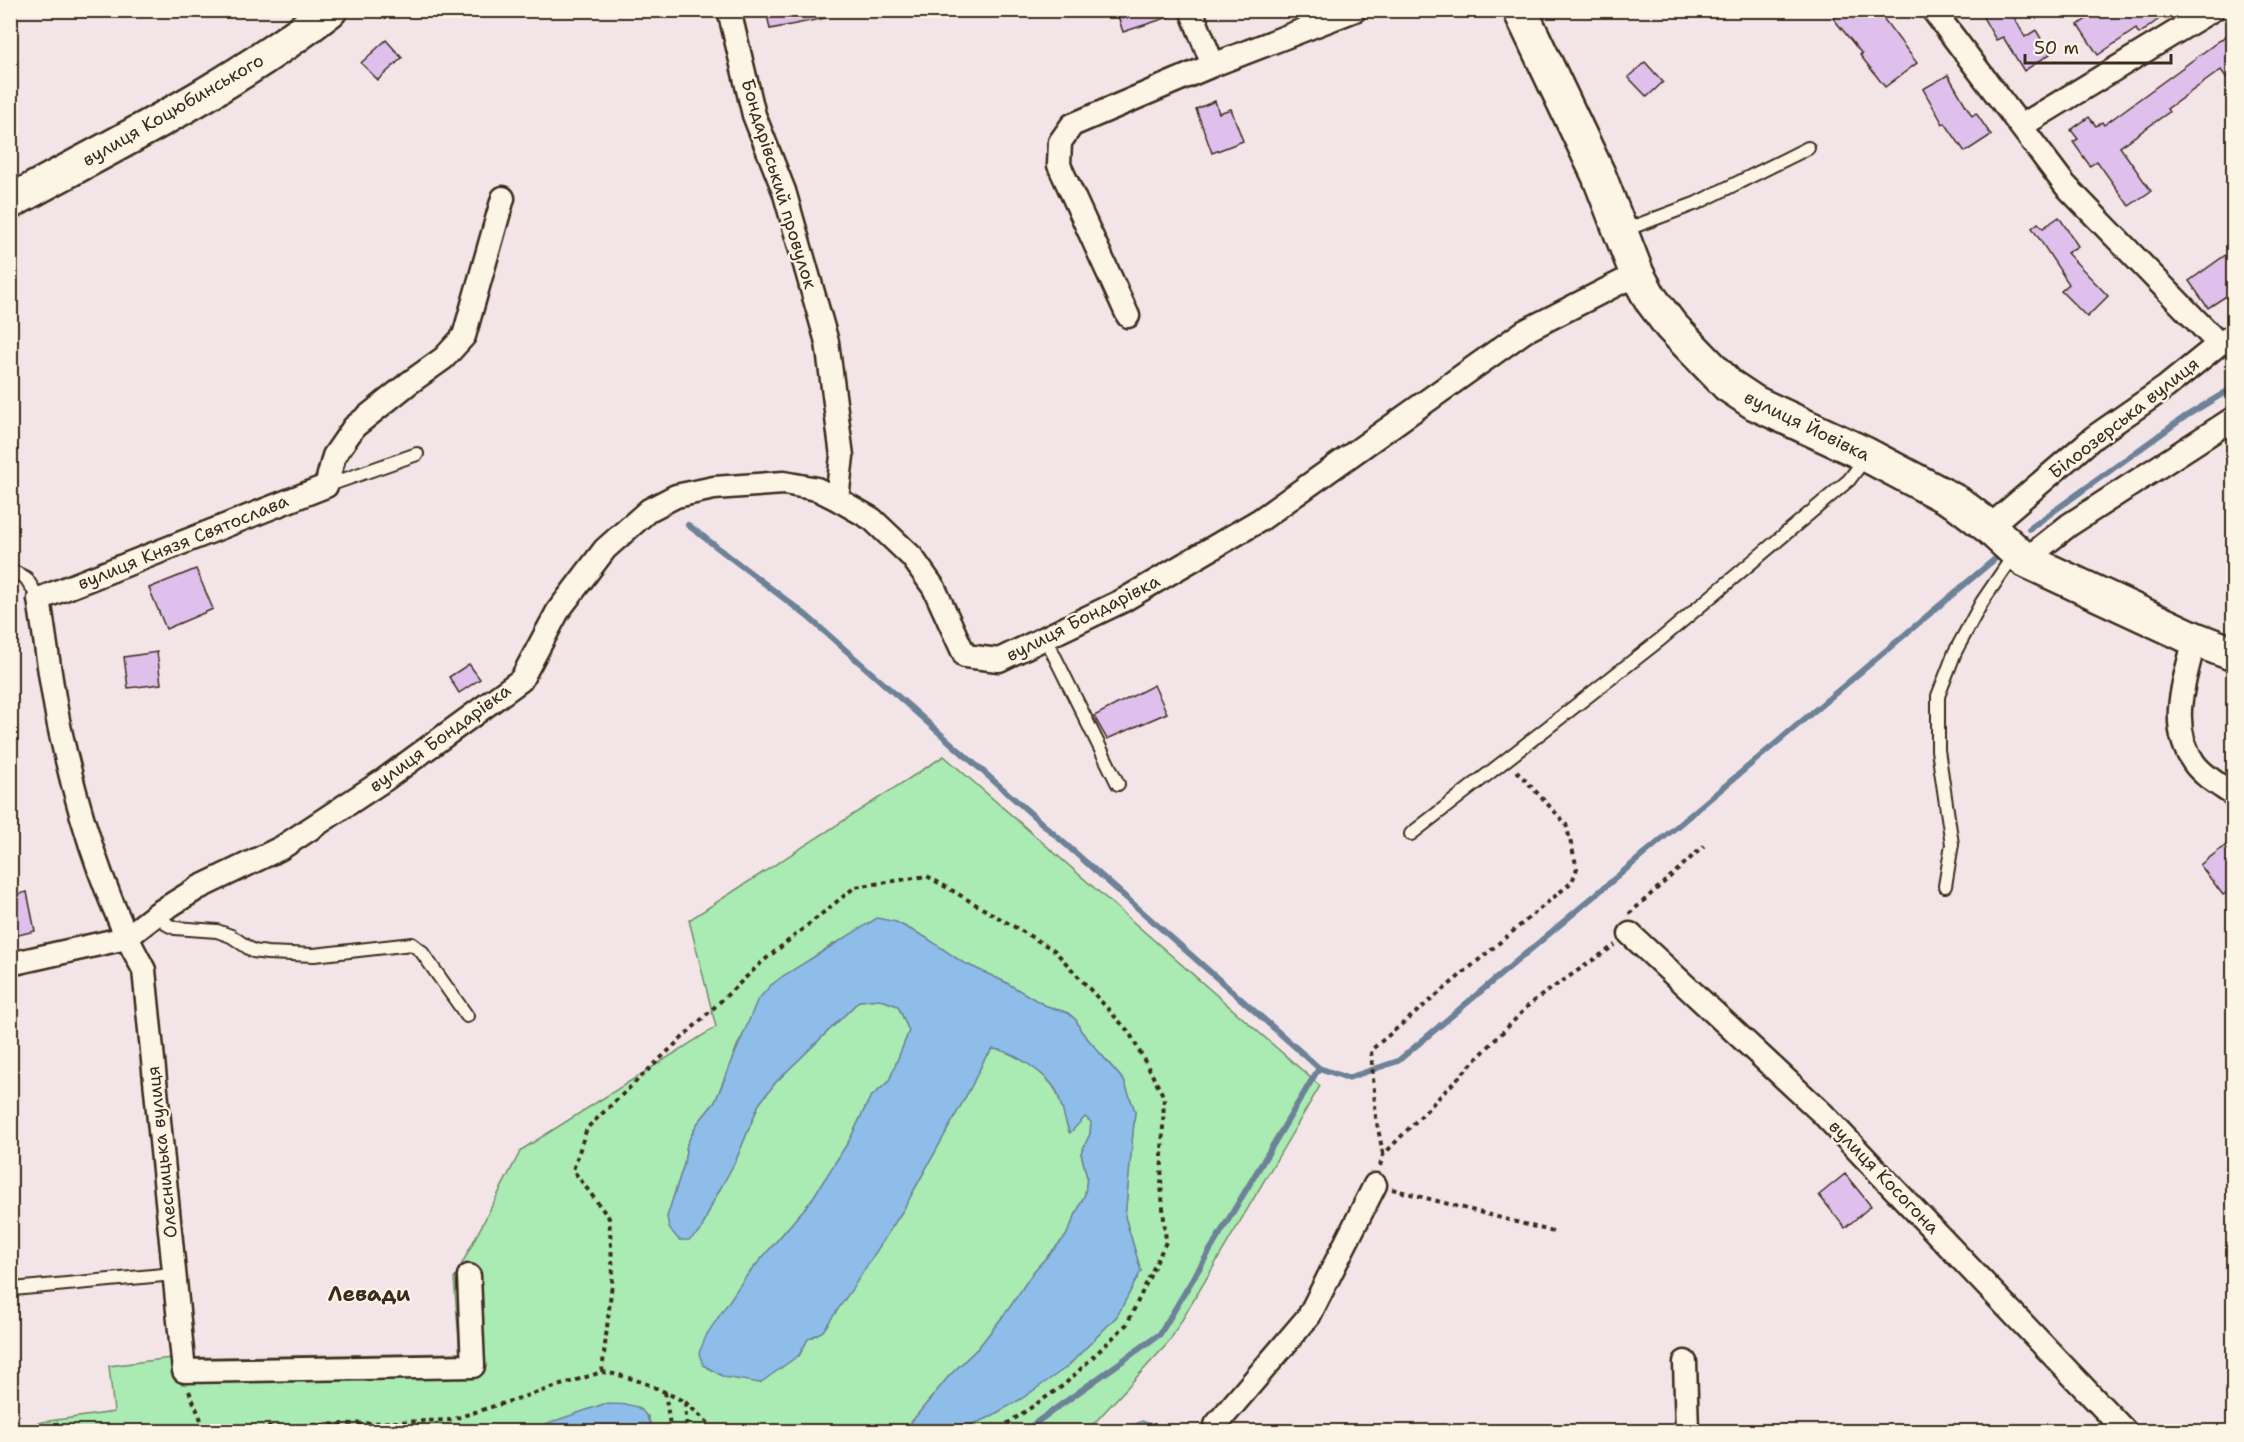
<svg xmlns="http://www.w3.org/2000/svg" width="2244" height="1442" font-family="'Shantell Sans',sans-serif">
<rect width="100%" height="100%" fill="#f3e5e7"/>
<filter id="ink" filterUnits="userSpaceOnUse"><feTurbulence type="fractalNoise" baseFrequency=".0167" numOctaves="2"/><feDisplacementMap in="SourceGraphic" scale="12" xChannelSelector="R" yChannelSelector="G"/><feConvolveMatrix kernelMatrix="1 2 1 2 8 2 1 2 1" color-interpolation-filters="sRGB"/></filter>
<g filter="url(#ink)">
<path fill="#aaeab3" stroke="#728a68" stroke-width="1.5" d="M944,756L1320,1086L1169,1342L1087,1431H954L988,1418L1067,1367L1117,1316L1141,1271L1125,1217L1135,1111L1124,1081L1081,1031L1076,1020L1068,1013L1044,1005L1005,982L962,962L925,937L896,922L835,943L770,986L737,1046L715,1102L697,1124L687,1144L684,1164L667,1217L700,1232L713,1202L736,1160L759,1104L776,1082L859,1001L879,999L898,1006L909,1031L889,1081L870,1098L849,1141L811,1201L744,1279L799,1356L808,1339L823,1331L903,1210L971,1087L984,1060L993,1049C1012,1050 1046,1073 1056,1091C1061,1100 1065,1121 1069,1132L1086,1116L1091,1122L1090,1134L1081,1153L1087,1177L1085,1194L1066,1236L1034,1271L1008,1310L978,1348L949,1376L904,1431H652L648,1416L604,1404L525,1432H11L42,1422L114,1412L109,1366L171,1358L460,1353L454,1279L521,1150L716,1027L689,920Z"/>
<path fill="#8fbde9" stroke="#6d8298" stroke-width="1.5" d="M877,918L896,922L925,937L962,962L1005,982L1044,1005L1068,1013L1076,1020L1081,1031L1124,1081L1135,1111L1125,1217L1141,1271L1117,1316L1067,1367L1021,1399L988,1418L954,1431H904L949,1376L978,1348L1008,1310L1034,1271L1066,1236L1085,1194L1087,1177L1081,1153L1090,1134L1091,1122L1085,1117L1070,1133C1064,1120 1062,1105 1057,1092C1049,1075 1011,1050 993,1049L984,1060L971,1087L903,1210L852,1289L823,1331L808,1339L799,1355L760,1383L724,1377L703,1365L699,1353L707,1334L744,1279L811,1201L849,1141L870,1098L889,1081L909,1031L898,1006L879,999L859,1001L776,1082L759,1104L736,1160L713,1202L700,1232L689,1240H679L669,1228L667,1217L684,1164L687,1144L697,1124L715,1102L757,1001L770,986L783,976Z
M604,1404C631,1405 645,1401 652,1431H525Z
M1142,1421L1155,1426L1156,1431H1122Z"/>
<g fill="none" stroke-linecap="round" stroke-linejoin="round">
<path stroke="#6d8298" stroke-width="6" d="M688,525L807,616L1319,1068L1348,1078L1398,1061L1996,558
M2029,529L2186,416L2234,387
M1023,1432L1160,1334L1319,1068"/>
</g>
<path fill="#dfbfeb" stroke="#3b2a1e" stroke-width="1.5" d="M766,10H826V18L770,29Z
M1116,10H1178V14L1123,32Z
M1843,10H1877L1917,63L1885,87L1860,55L1862,54L1833,18Z
M1979,10H2010L2025,37L2036,30L2050,54L2024,71L2003,37L1996,40Z
M2099,10H2171L2139,34L2136,29L2098,55L2078,25Z
M2234,30V88L2221,70L2167,109L2169,112L2120,147L2151,191L2129,206L2097,161L2090,166L2073,142L2078,139L2071,130L2089,117L2096,126L2102,122L2104,125Z
M386,40L402,58L378,80L361,63Z
M1645,62L1663,82L1647,97L1628,77Z
M1948,75L1972,116L1976,113L1991,135L1965,152L1945,123L1943,124L1923,89Z
M1215,101L1219,113L1231,109L1243,141L1212,153L1196,109Z
M2059,217L2078,246L2067,253L2108,296L2087,317L2061,291L2069,284L2032,228L2038,223L2043,228Z
M2234,249V291L2208,308L2189,281Z
M196,569L213,609L166,629L149,588Z
M157,652L161,684L128,688L124,657Z
M469,664L480,679L459,693L449,677Z
M1154,685L1167,713L1107,739L1094,716Z
M2234,839V887L2223,895L2200,865Z
M27,892L35,931L10,937V896Z
M1845,1174L1871,1206L1845,1228L1819,1195Z"/>
<g fill="none" stroke-linecap="round" stroke-linejoin="round">
<defs>
<path id="lane" d="M1622,231L1697,203L1808,148
M326,486L417,454
M10,570L26,578L39,599
M1046,639L1118,784
M1411,834L1661,639L1849,480L1867,456
M1945,886L1952,844L1938,750V696L1955,652L1982,602L2016,552
M158,913L168,925L175,928L217,931L231,936L253,951L267,953L314,955L412,944L421,951L467,1016
M10,1273L13,1289L174,1274"/>
<path id="street" d="M729,10L754,115L784,191L827,342L842,456L837,499
M1933,10L2065,185L2219,344
M1213,65L1355,10
M2021,126L2212,10
M1128,316L1059,165L1060,142L1072,125L1213,65L1191,10
M1989,527L2094,437L2166,387L2219,344L2234,335
M2025,560L2069,525L2234,418
M2195,639C2185,679 2167,725 2194,763C2203,776 2221,786 2234,795
M1630,934L1823,1114L2126,1432
M10,964L126,938L158,913L198,888L281,848L384,780L521,680L558,611L605,549L649,510L676,496L714,488L784,483L817,489L837,499L872,519L912,557L934,588L965,656L999,660L1122,601L1260,520L1525,331L1637,274
M469,1276L473,1366L184,1371L144,970C103,896 78,813 60,730C51,687 46,643 39,599L326,486L334,456L354,427L409,383L444,358L464,336L503,198
M1685,1362L1687,1432
M1215,1432L1216,1425L1309,1316L1375,1185"/>
<path id="secondary" d="M1520,10L1599,176L1637,274L1650,298L1671,326L1728,385L1755,403L1867,455L1958,503L1989,527L2025,560L2195,639L2234,654
M10,202C119,142 232,87 330,10"/>
</defs>
<use href="#lane" stroke="#3b2a1e" stroke-width="16"/>
<use href="#street" stroke="#3b2a1e" stroke-width="27"/>
<use href="#secondary" stroke="#3b2a1e" stroke-width="38"/>
<path stroke="#3b2a1e" stroke-width="4" stroke-dasharray="4.5 4.5" stroke-linecap="butt" d="M1629,914L1704,846
M1383,1154L1376,1118L1371,1050L1572,882L1577,868L1566,824L1515,769
M1380,1166L1383,1155L1532,1002L1615,945
M1392,1189L1554,1232
M602,1372L613,1274L609,1218L573,1170L587,1128L762,962L855,887L927,876L1054,950L1129,1032L1164,1097L1161,1185L1166,1242L1127,1324L1064,1385L995,1432
M189,1391L206,1432
M665,1392L671,1432
M685,1402L718,1432
M250,1432L267,1427L450,1420L602,1372C633,1376 657,1388 685,1402L687,1432"/>
<use href="#lane" stroke="#fcf5e5" stroke-width="12"/>
<use href="#street" stroke="#fcf5e5" stroke-width="22"/>
<use href="#secondary" stroke="#fcf5e5" stroke-width="33"/>
</g>
</g>
<g text-anchor="middle" stroke-width="4.5" stroke-linejoin="round" paint-order="stroke">
<g font-size="18" fill="#3b2a1e" stroke="#fcf5e5">
<text transform="translate(173 110) rotate(-30)" y="6">вулиця Коцюбинського</text>
<text transform="translate(779 184) rotate(73)" y="6">Бондарівський провулок</text>
<text transform="translate(2124 418) rotate(-38)" y="6">Білоозерська вулиця</text>
<text transform="translate(1807 426) rotate(26)" y="6">вулиця Йовівка</text>
<text transform="translate(183 542) rotate(-22)" y="6">вулиця Князя Святослава</text>
<text transform="translate(1083 618) rotate(-27)" y="6">вулиця Бондарівка</text>
<text transform="translate(440 738) rotate(-36)" y="6">вулиця Бондарівка</text>
<text transform="translate(162 1152) rotate(-96)" y="6">Олесницька вулиця</text>
<text transform="translate(1884 1177) rotate(46)" y="6">вулиця Косогона</text>
</g>
<g font-size="21" font-weight="bold" fill="#3b2a1e" stroke="#fcf5e5">
<text x="369" y="1301">Левади</text>
</g>
</g>
<rect width="2244" height="1442" fill="none" stroke="#fcf5e5" stroke-width="36"/>
<rect x="18" y="18" width="2208" height="1406" fill="none" stroke="#3b2a1e" stroke-width="2" filter="url(#ink)"/>
<path d="M2025 54v9h146v-9" fill="none" stroke="#3b2a1e" stroke-width="3"/>
<text x="2034" y="54" font-size="18" fill="#3b2a1e" stroke="#fcf5e5" stroke-width="4.5" paint-order="stroke">50 m</text>
</svg>
